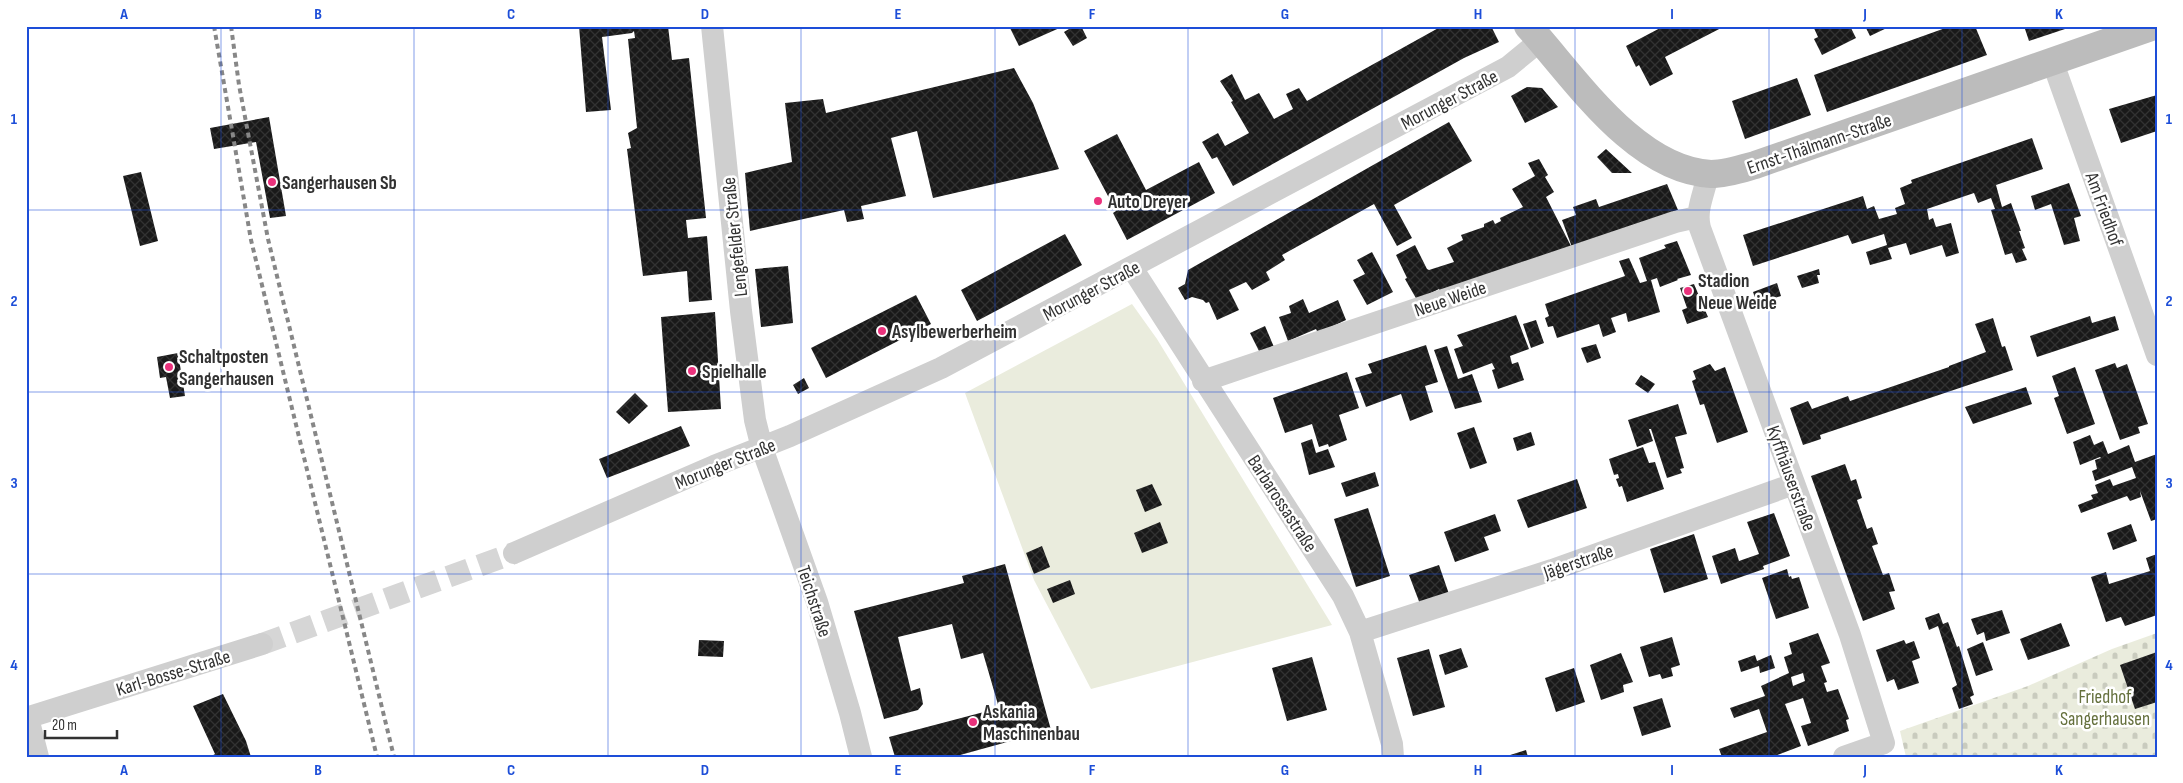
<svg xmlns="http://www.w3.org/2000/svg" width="2183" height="783" font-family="'Sofia Sans Condensed',sans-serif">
<defs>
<pattern id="cemetery-stones" width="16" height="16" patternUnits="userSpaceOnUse" patternTransform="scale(1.25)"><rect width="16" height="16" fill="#eaecdd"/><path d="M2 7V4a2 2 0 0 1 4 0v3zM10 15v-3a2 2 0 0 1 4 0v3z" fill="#c9cbbe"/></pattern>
<pattern id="building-cross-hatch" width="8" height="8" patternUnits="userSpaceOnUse" patternTransform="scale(1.25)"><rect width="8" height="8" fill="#191919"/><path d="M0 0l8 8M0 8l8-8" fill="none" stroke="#323232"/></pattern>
</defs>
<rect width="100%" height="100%" fill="#fff"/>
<path fill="url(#cemetery-stones)" d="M2157,633V757H1906L1900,731L2028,686L2112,649Z"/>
<path fill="#eaecdd" d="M1132,304L1157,339L1332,625L1091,689L1034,580L965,393Z"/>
<path fill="url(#building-cross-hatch)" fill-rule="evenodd" d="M579,26H668L672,60L689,58L706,218L686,220L688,238L707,236L712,300L689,302L687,271L643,276L627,149L631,148L628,133L637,128L628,39L635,38L634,31L632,33L602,37L611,110L586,112Z
M1009,26H1064L1019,46Z
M1074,26H1081L1087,38L1073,46L1064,32Z
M1442,26H1491L1499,42L1464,58L1233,186L1217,157L1212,159L1202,142L1218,133L1225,146L1249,133L1231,102L1233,101L1220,81L1232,74L1245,100L1259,93L1274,119L1293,109L1286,94L1299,88L1307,101Z
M1664,26H1725L1665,57L1673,74L1650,86L1639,65L1636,67L1626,46Z
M1813,26H1850L1856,38L1822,55L1814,39L1818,37Z
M1865,26H1891L1870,36Z
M1951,26H1975L1987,55L1827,112L1814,75Z
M2024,26H2070L2071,27L2029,41Z
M1014,68L1033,103L1059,169L933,198L917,131L891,138L906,196L861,206L864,219L847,222L844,210L750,231L745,173L792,162L785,103L823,99L826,113Z
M1797,78L1811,115L1745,139L1732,101Z
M1527,87L1542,88L1558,107L1525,123L1511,96Z
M2157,95V131L2121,143L2109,109Z
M269,117L286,216L270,218L256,142L214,149L210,128Z
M1449,122L1472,161L1394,205L1412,238L1397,246L1374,204L1282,255L1285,260L1266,272L1270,280L1252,290L1246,282L1229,290L1239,310L1217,320L1209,302L1206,303L1203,300L1192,297L1185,300L1178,288L1185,284L1188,270Z
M1117,134L1146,190L1199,162L1215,193L1127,240L1113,213L1116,211L1084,151Z
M2032,138L2043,169L1996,185L2002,207L2011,203L2021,231H2019L2025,248L2022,249L2027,260L2016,263L2012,253L2005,255L1991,210L1995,209L1991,198L1978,203L1974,193L1927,209L1929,220L1933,218L1936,227L1951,223L1959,253L1946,257L1942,245L1910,255L1906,243L1888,248L1892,259L1870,265L1866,252L1887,245L1884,234L1852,244L1848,235L1753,266L1743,235L1863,196L1867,209L1874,206L1879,219L1897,214L1895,208L1905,204L1900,188L1912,183L1911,180Z
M1606,149L1632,173H1612L1597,157Z
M1539,159L1548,175L1545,177L1554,192L1546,197L1573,250L1440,291L1439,289L1417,300L1405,279L1407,278L1396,255L1415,245L1427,269L1429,270L1454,262L1447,248L1463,240L1461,235L1484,227V224L1493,220L1495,224L1501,221L1500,218L1523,207L1512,189L1535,176L1528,163Z
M141,172L158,241L140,246L123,176Z
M2069,183L2081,216L2074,218L2080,241L2064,245L2051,204L2035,210L2031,196Z
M1667,184L1678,210L1573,250L1562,220L1576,215L1573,207L1596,199L1599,207Z
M1065,234L1082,265L977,321L961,290Z
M1677,241L1691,275L1677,279L1678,280L1660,287L1657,278L1651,280L1660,312L1628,322L1626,313L1611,318L1616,332L1603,337L1599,324L1557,338L1553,326L1548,327L1545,318L1549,316L1545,304L1625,276L1619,261L1629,258L1640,283L1647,281L1639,258L1666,248L1664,245Z
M1372,252L1393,292L1367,305L1353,280L1365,274L1357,260Z
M788,266L793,323L761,327L755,269Z
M1819,269L1820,275H1817L1819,283L1802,288L1797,276Z
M1777,283L1781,296L1757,304L1753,292Z
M1694,284L1708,317L1687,324L1682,310L1687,308L1680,288Z
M916,295L931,324L826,378L811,348Z
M1303,299L1309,313L1338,300L1346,320L1318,333L1316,329L1288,341L1279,317L1291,313L1289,306Z
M715,312L721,409L668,412L661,317Z
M1516,315L1529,349L1510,356L1512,364L1518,362L1524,380L1498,389L1492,370L1495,369L1492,363L1463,374L1454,349L1463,346L1457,335Z
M2090,316L2092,323L2115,316L2119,330L2037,357L2030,336Z
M1993,318L2002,347L2005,346L2013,370L1820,435L1821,439L1803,445L1790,408L1808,401L1812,409L1848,396L1850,401L1949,367V366L1986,352L1975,324Z
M1536,320L1544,343L1531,348L1523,324Z
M1265,326L1274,347L1259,351L1250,333Z
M1596,344L1601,358L1587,363L1581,348Z
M1426,345L1438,382L1425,386L1433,412L1410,421L1401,394L1366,407L1355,378L1372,373L1368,364Z
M1447,346L1458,379L1472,374L1482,402L1455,409L1434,350Z
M178,353L185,396L170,398L166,377L160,378L157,357Z
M2115,363L2117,368L2127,364L2148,424L2138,427L2140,433L2120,440L2095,370Z
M1710,364L1715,371L1725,367L1748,432L1717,443L1704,404L1700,405L1692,381L1696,379L1693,371Z
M2075,367L2095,424L2067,434L2054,398L2059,396L2052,376Z
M1347,372L1359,408L1339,415L1347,440L1329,447L1328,444L1319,447L1312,424L1285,433L1273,398Z
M1641,375L1655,384L1648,393L1635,384Z
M804,378L809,388L798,394L793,385Z
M2026,387L2032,404L1973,424L1965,407Z
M635,393L648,406L629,424L616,412Z
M1678,404L1687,434L1675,437L1684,468L1680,469L1682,473L1667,478L1651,429H1649L1653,441L1637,447L1628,420Z
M681,426L690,446L607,478L599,459Z
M1474,427L1487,463L1470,469L1457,433Z
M1531,432L1535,445L1517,451L1513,438Z
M2090,435L2094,445L2103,441L2108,454L2129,445L2135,462L2157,454V519L2151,521L2140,491L2141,497L2130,501L2127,496L2081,513L2078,505L2093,499L2091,495L2098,493L2095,485L2110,479L2113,486L2136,478L2132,467L2095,481L2092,471L2097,469L2095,460L2101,458L2100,457L2080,465L2073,442Z
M1312,439L1316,453L1328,449L1335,467L1309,475L1301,443Z
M1643,447L1649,463L1655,462L1664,489L1627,502L1622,486L1619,487L1616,479L1619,478L1618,474L1614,475L1609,459Z
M1845,464L1851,481L1856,479L1862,498L1857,500L1867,529L1872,527L1878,544L1872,546L1883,575L1889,573L1895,591L1889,592L1895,609L1863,621L1811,476Z
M1375,472L1379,486L1346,497L1341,483Z
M1577,479L1587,508L1528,528L1517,500Z
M1152,484L1162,505L1145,512L1136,490Z
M1368,508L1390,576L1356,587L1334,519Z
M1774,513L1790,556L1763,566L1764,569L1721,584L1712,556L1735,548L1739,561L1759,554L1747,522Z
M1495,514L1501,531L1484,537L1489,550L1455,562L1444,532Z
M1160,522L1168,543L1142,553L1134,533Z
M2131,524L2137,541L2113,550L2107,533Z
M1694,534L1708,579L1664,593L1650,549Z
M1042,546L1050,567L1034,574L1026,553Z
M2157,554V615L2125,626L2121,617L2106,622L2091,577L2106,572L2109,584L2150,571L2146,558Z
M1005,564L1051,730L953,757H895L889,737L999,708L983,653L961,659L952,624L898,637L911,691L920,688L923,704L918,710L884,719L854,611L964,583L962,576Z
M1439,565L1449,594L1420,604L1409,575Z
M1787,569L1789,577L1791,576L1792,579L1799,577L1809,608L1776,619L1762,578Z
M1070,580L1075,594L1053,603L1047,589Z
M2002,610L2010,633L1986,641L1984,632L1977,635L1971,619Z
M1939,613L1943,624L1948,622L1957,647L1959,646L1974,695L1970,697L1973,704L1959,709L1952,688L1957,685L1938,626L1929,630L1925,618Z
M2061,623L2070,646L2028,660L2020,639Z
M1818,633L1830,663L1821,666L1827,682L1824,683L1827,692L1838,689L1849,719L1846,720L1849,731L1808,746L1801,726L1811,723L1803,698L1785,704L1801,746L1772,757H1722L1719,749L1767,732L1759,709L1734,718L1730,708L1765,696L1761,686L1789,673L1784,657L1792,654L1789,643ZM1803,673L1805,681L1793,686L1791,677Z
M1672,637L1680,665L1671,668L1673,676L1662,679L1660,674L1649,677L1640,647Z
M699,640L724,641L723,657L698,656Z
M1904,640L1906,644L1914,641L1920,658L1912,661L1919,683L1898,690L1894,679L1887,682L1876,650Z
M1983,642L1993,670L1976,676L1967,649Z
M1461,648L1468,667L1445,675L1439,655Z
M1429,649L1445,707L1413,716L1397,658Z
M2157,652V702L2135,709L2120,665Z
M1621,653L1633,682L1623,685L1624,692L1601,700L1590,665Z
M1755,655L1757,661L1771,655L1775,668L1760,673L1759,666L1741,672L1738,661Z
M1312,657L1327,710L1287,721L1272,668Z
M1574,668L1585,702L1556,712L1545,678Z
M223,694L246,741L251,757H210L215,754L193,706Z
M1662,698L1671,727L1642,736L1633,707Z
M1526,750L1528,757H1507V756Z"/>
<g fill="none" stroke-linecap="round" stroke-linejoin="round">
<path stroke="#d6d6d6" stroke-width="22" stroke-dasharray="22 11" stroke-linecap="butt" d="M262,644L514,553"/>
<path stroke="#cfcfcf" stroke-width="22" d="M712,26L741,311L755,420L762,448L817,602L850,713L861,757
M2053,63L2157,355
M1708,173C1705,193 1695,209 1700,228L1850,635L1884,743L1844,757
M1132,268L1343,596L1360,632L1392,744L1393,757
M1203,381L1675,222L1697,217
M514,553L714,466L790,436L941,368L1508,67L1541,40
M1360,632L1552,570L1794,484
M26,718L262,644
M28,718L38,757"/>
<path stroke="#bcbcbc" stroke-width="28" d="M1528,26C1575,78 1635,170 1711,174C1726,174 1741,169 1755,165L2154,26"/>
<path stroke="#878787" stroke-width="4" stroke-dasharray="5 4" stroke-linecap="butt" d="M214,26L251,240L377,757
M231,26L239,85L268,239L394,757"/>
</g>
<path fill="none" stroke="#1d4ed8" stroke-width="1" stroke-opacity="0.55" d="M221,26V757M414,26V757M608,26V757M801,26V757M995,26V757M1188,26V757M1382,26V757M1575,26V757M1769,26V757M1962,26V757M26,210H2157M26,392H2157M26,574H2157"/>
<g fill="#ea327c" stroke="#fff" stroke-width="2">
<circle cx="272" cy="182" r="5"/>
<circle cx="1098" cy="201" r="5"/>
<circle cx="1688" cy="291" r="5"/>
<circle cx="882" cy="331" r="5"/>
<circle cx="169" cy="367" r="5"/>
<circle cx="692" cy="371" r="5"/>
<circle cx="973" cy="722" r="5"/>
</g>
<g text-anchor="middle" stroke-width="5" stroke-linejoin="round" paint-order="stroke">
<g font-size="19" fill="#323232" stroke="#fff">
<text transform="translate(1449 99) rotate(-28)" y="7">Morunger Straße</text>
<text transform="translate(1819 143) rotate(-19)" y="7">Ernst-Thälmann-Straße</text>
<text transform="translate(2105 209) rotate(70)" y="7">Am Friedhof</text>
<text transform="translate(734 237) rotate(-96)" y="7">Lengefelder Straße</text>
<text transform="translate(1091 290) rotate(-28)" y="7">Morunger Straße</text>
<text transform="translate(1450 298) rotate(-19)" y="7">Neue Weide</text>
<text transform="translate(725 463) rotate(-22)" y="7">Morunger Straße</text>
<text transform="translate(1792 478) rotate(70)" y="7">Kyffhäuserstraße</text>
<text transform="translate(1283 503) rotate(57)" y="7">Barbarossastraße</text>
<text transform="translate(1578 561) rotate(-19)" y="7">Jägerstraße</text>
<text transform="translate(815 601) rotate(72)" y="7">Teichstraße</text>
<text transform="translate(173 672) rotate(-17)" y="7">Karl-Bosse-Straße</text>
</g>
<g font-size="19" font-weight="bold" fill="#323232" stroke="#fff" text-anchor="start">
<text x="282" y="189">Sangerhausen Sb</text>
<text x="1108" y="208">Auto Dreyer</text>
<text x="1698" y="287">Stadion<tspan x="1698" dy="22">Neue Weide</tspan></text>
<text x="892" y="338">Asylbewerberheim</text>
<text x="179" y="363">Schaltposten<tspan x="179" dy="22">Sangerhausen</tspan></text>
<text x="702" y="378">Spielhalle</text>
<text x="983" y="718">Askania<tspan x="983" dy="22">Maschinenbau</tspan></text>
</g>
<g font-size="19" fill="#65703d" stroke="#fff">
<text x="2105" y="703">Friedhof<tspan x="2105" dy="22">Sangerhausen</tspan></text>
</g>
</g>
<rect width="2183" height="783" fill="none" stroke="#ffffff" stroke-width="55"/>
<path d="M45 730v8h72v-8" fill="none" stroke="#323232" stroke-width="2.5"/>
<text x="52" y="730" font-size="15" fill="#323232" stroke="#ffffff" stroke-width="4" paint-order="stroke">20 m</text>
<rect x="28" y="28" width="2128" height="728" fill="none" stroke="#1d4ed8" stroke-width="2"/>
<g font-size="16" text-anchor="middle" font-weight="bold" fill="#1d4ed8">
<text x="124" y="19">A</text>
<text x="318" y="19">B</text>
<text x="511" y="19">C</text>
<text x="705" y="19">D</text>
<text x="898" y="19">E</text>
<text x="1092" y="19">F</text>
<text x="1285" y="19">G</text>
<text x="1478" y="19">H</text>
<text x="1672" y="19">I</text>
<text x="1865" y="19">J</text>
<text x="2059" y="19">K</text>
<text x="14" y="124">1</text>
<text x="2169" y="124">1</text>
<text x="14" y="306">2</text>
<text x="2169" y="306">2</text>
<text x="14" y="488">3</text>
<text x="2169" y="488">3</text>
<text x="14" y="670">4</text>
<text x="2169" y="670">4</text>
<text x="124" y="775">A</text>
<text x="318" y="775">B</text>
<text x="511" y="775">C</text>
<text x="705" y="775">D</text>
<text x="898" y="775">E</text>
<text x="1092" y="775">F</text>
<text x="1285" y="775">G</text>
<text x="1478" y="775">H</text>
<text x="1672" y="775">I</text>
<text x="1865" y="775">J</text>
<text x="2059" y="775">K</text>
</g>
</svg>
